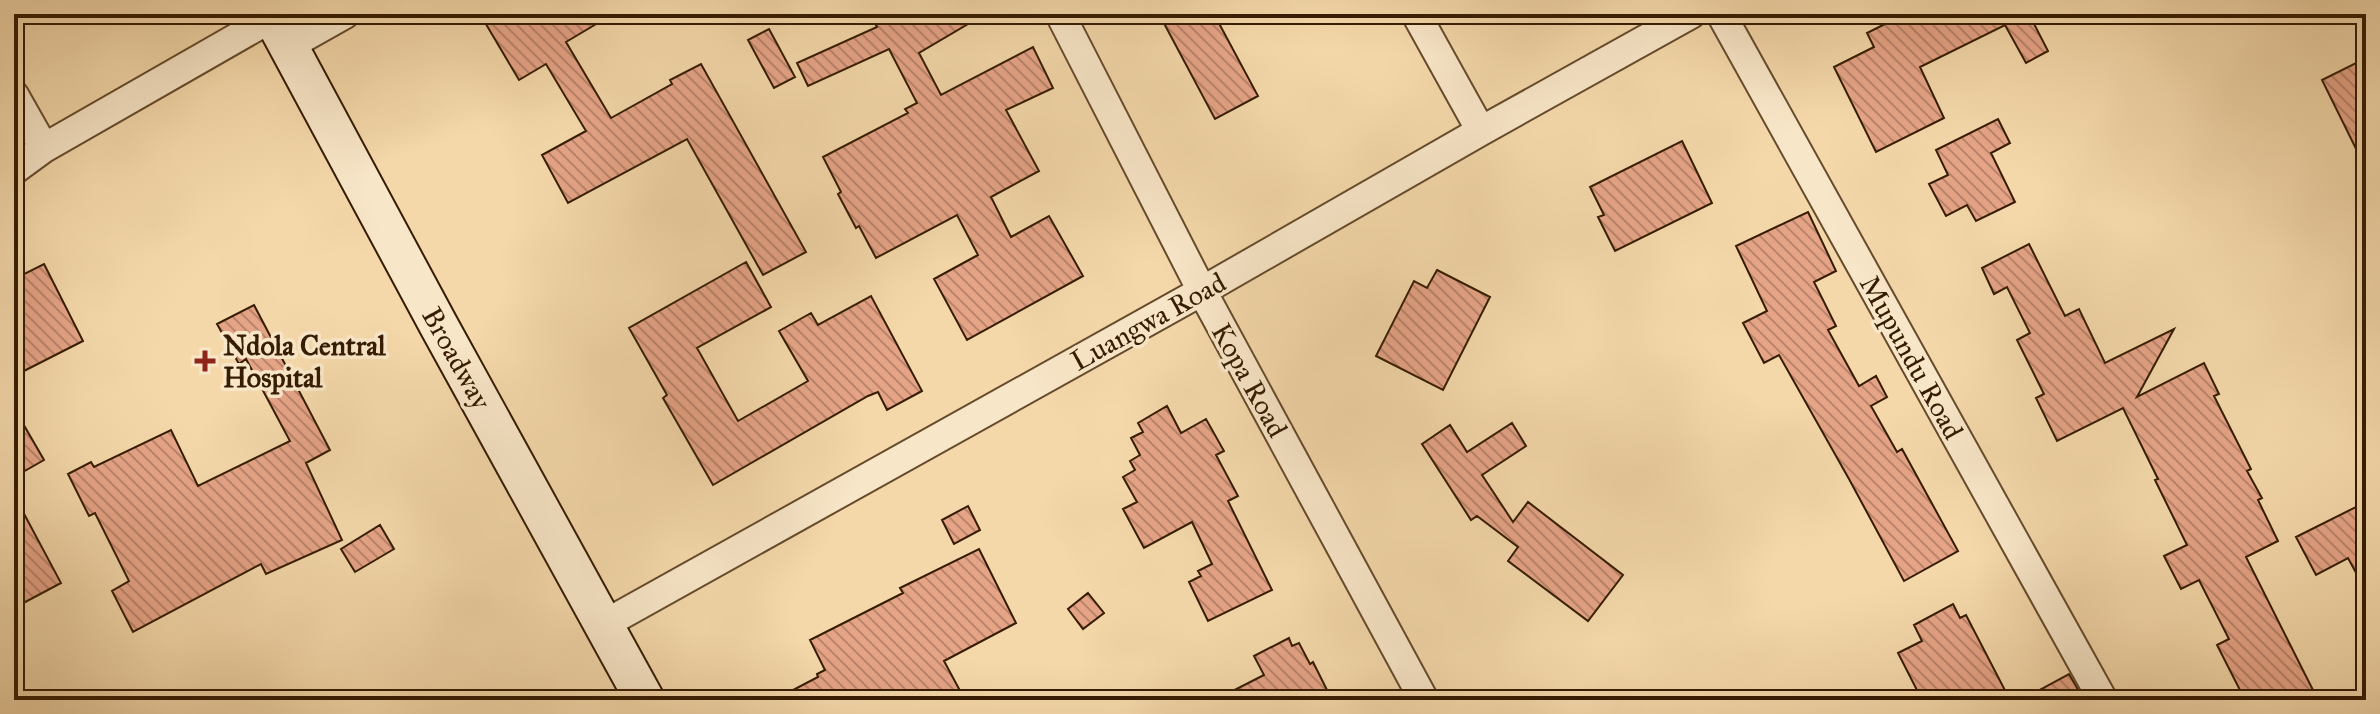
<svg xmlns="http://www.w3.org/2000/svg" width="2380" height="714" font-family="'IM FELL Great Primer',serif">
<defs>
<pattern id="building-back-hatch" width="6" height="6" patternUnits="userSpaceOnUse" patternTransform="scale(2)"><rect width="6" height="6" fill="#e6a487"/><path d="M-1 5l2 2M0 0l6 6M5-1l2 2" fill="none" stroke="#bb856c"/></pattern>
</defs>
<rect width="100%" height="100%" fill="#f4d8aa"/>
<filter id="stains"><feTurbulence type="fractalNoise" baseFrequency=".0025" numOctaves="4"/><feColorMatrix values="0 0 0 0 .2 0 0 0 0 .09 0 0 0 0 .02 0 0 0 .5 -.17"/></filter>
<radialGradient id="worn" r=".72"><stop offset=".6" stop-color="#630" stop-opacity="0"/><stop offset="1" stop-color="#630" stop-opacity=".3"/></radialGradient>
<path fill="url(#building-back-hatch)" stroke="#351c02" stroke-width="2" d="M480,14H613L566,42L611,118L672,84L670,80L701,64L806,252L763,275L687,139L568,203L542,155L586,131L546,64L519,80Z
M870,14H985L919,53L941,95L1033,47L1053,88L1006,110L1039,171L991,197L1011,237L1049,216L1083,276L967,340L934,279L978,255L957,215L876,258L859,226L856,228L838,194L841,192L823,157L908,113L905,109L917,103L889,49L808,86L797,63L877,27Z
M1159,14H1214L1258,96L1215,119Z
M1905,14H2029L2048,51L2026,63L2005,25L1920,67L1944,118L1876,152L1834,67L1874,47L1867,33Z
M769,29L795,77L774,88L748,40Z
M2366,58V169L2322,80Z
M1998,119L2010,143L1991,153L2015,202L1976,221L1967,205L1946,216L1929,184L1948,175L1936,150Z
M1682,141L1712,203L1615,251L1598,217L1604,215L1590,187Z
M1808,212L1836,271L1814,282L1836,326L1828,330L1859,386L1876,376L1887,397L1871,406L1897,452L1902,449L1958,551L1904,581L1849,479L1779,355L1764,363L1743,323L1767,311L1736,246Z
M2029,244L2065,316L2079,309L2105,363L2174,329L2137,397L2204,363L2219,394L2214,396L2251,469L2247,471L2262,498L2258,500L2278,541L2246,557L2318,700H2245L2217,645L2229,639L2199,580L2181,589L2164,556L2187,545L2155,480L2158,479L2123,408L2057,441L2036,398L2044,394L2017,340L2030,333L2007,287L1994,294L1982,268Z
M746,262L771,307L697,348L738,421L808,381L779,331L811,313L818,325L871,296L922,391L887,410L878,392L868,396L713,485L663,398L667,395L629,328Z
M44,264L83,341L14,376V279Z
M1437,270L1490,297L1443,390L1376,356L1414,281L1427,288Z
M254,305L330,450L306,463L342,540L266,574L261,564L133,632L112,591L129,581L95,513L89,516L68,474L91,462L94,467L171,430L198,486L290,441L246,359L239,364L217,324Z
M1167,406L1181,433L1206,419L1224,451L1216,455L1238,496L1228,501L1272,590L1208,621L1189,582L1201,576L1198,571L1212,564L1192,522L1144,548L1123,509L1137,502L1123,477L1135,470L1130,461L1140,455L1131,438L1143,432L1138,423Z
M14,408L44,460L14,477Z
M1512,423L1526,446L1482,475L1513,522L1528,502L1623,575L1588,621L1508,561L1518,547L1477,516L1471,520L1422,444L1450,425L1467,452Z
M14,495L61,583L14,608Z
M968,506L980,530L954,544L942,520Z
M2356,507L2366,527V591L2348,558L2316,575L2296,537Z
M380,525L394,549L355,572L341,549Z
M979,549L1016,623L944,661L965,700H774L818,677L817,674L825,670L810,640L903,593L900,588Z
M1088,593L1104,613L1083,629L1068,609Z
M1953,604L1960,618L1966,615L2010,700H1922L1898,653L1922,641L1914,625Z
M1289,638L1292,646L1299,643L1310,664L1313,662L1332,700H1215L1264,675L1254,656Z
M2069,674L2084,700H2021Z"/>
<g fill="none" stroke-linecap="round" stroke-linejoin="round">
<defs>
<path id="minor" d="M1060,14L1202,291L1424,700
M1416,14L1481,131
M1721,14L2103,700
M290,45L345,14
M14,95L44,148
M14,170L44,148L273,17
M603,625L1202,291L1481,131L1691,14"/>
<path id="secondary" d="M271,14L439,326L645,700"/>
</defs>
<use href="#minor" stroke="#654b2c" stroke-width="32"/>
<use href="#secondary" stroke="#351c02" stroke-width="42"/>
<use href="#minor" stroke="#f8e6c8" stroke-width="28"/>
<use href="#secondary" stroke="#f8e6c8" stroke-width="38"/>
</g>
<path fill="#8f2418" stroke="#f8e6c8" stroke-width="3" d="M201 349h8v8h8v8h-8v8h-8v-8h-8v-8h8z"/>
<g text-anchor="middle" stroke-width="7" stroke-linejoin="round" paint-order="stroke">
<g font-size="28" fill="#351c02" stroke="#f8e6c8">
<text transform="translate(1148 321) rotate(-29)" y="10">Luangwa Road</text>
<text transform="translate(1912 357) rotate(61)" y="10">Mupundu Road</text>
<text transform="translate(457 358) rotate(61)" y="10">Broadway</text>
<text transform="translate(1250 380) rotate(61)" y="10">Kopa Road</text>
</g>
<g font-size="28" font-weight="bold" fill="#351c02" stroke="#f8e6c8" text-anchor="start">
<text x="223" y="355">Ndola Central<tspan x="223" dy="32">Hospital</tspan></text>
</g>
</g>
<rect width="2380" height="714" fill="none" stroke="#f4d8aa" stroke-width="48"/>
<rect x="16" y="16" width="2348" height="682" fill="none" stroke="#351c02" stroke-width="4"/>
<rect x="24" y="24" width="2332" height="666" fill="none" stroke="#351c02" stroke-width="2"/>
<rect width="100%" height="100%" filter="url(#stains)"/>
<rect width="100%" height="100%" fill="url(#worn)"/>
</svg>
